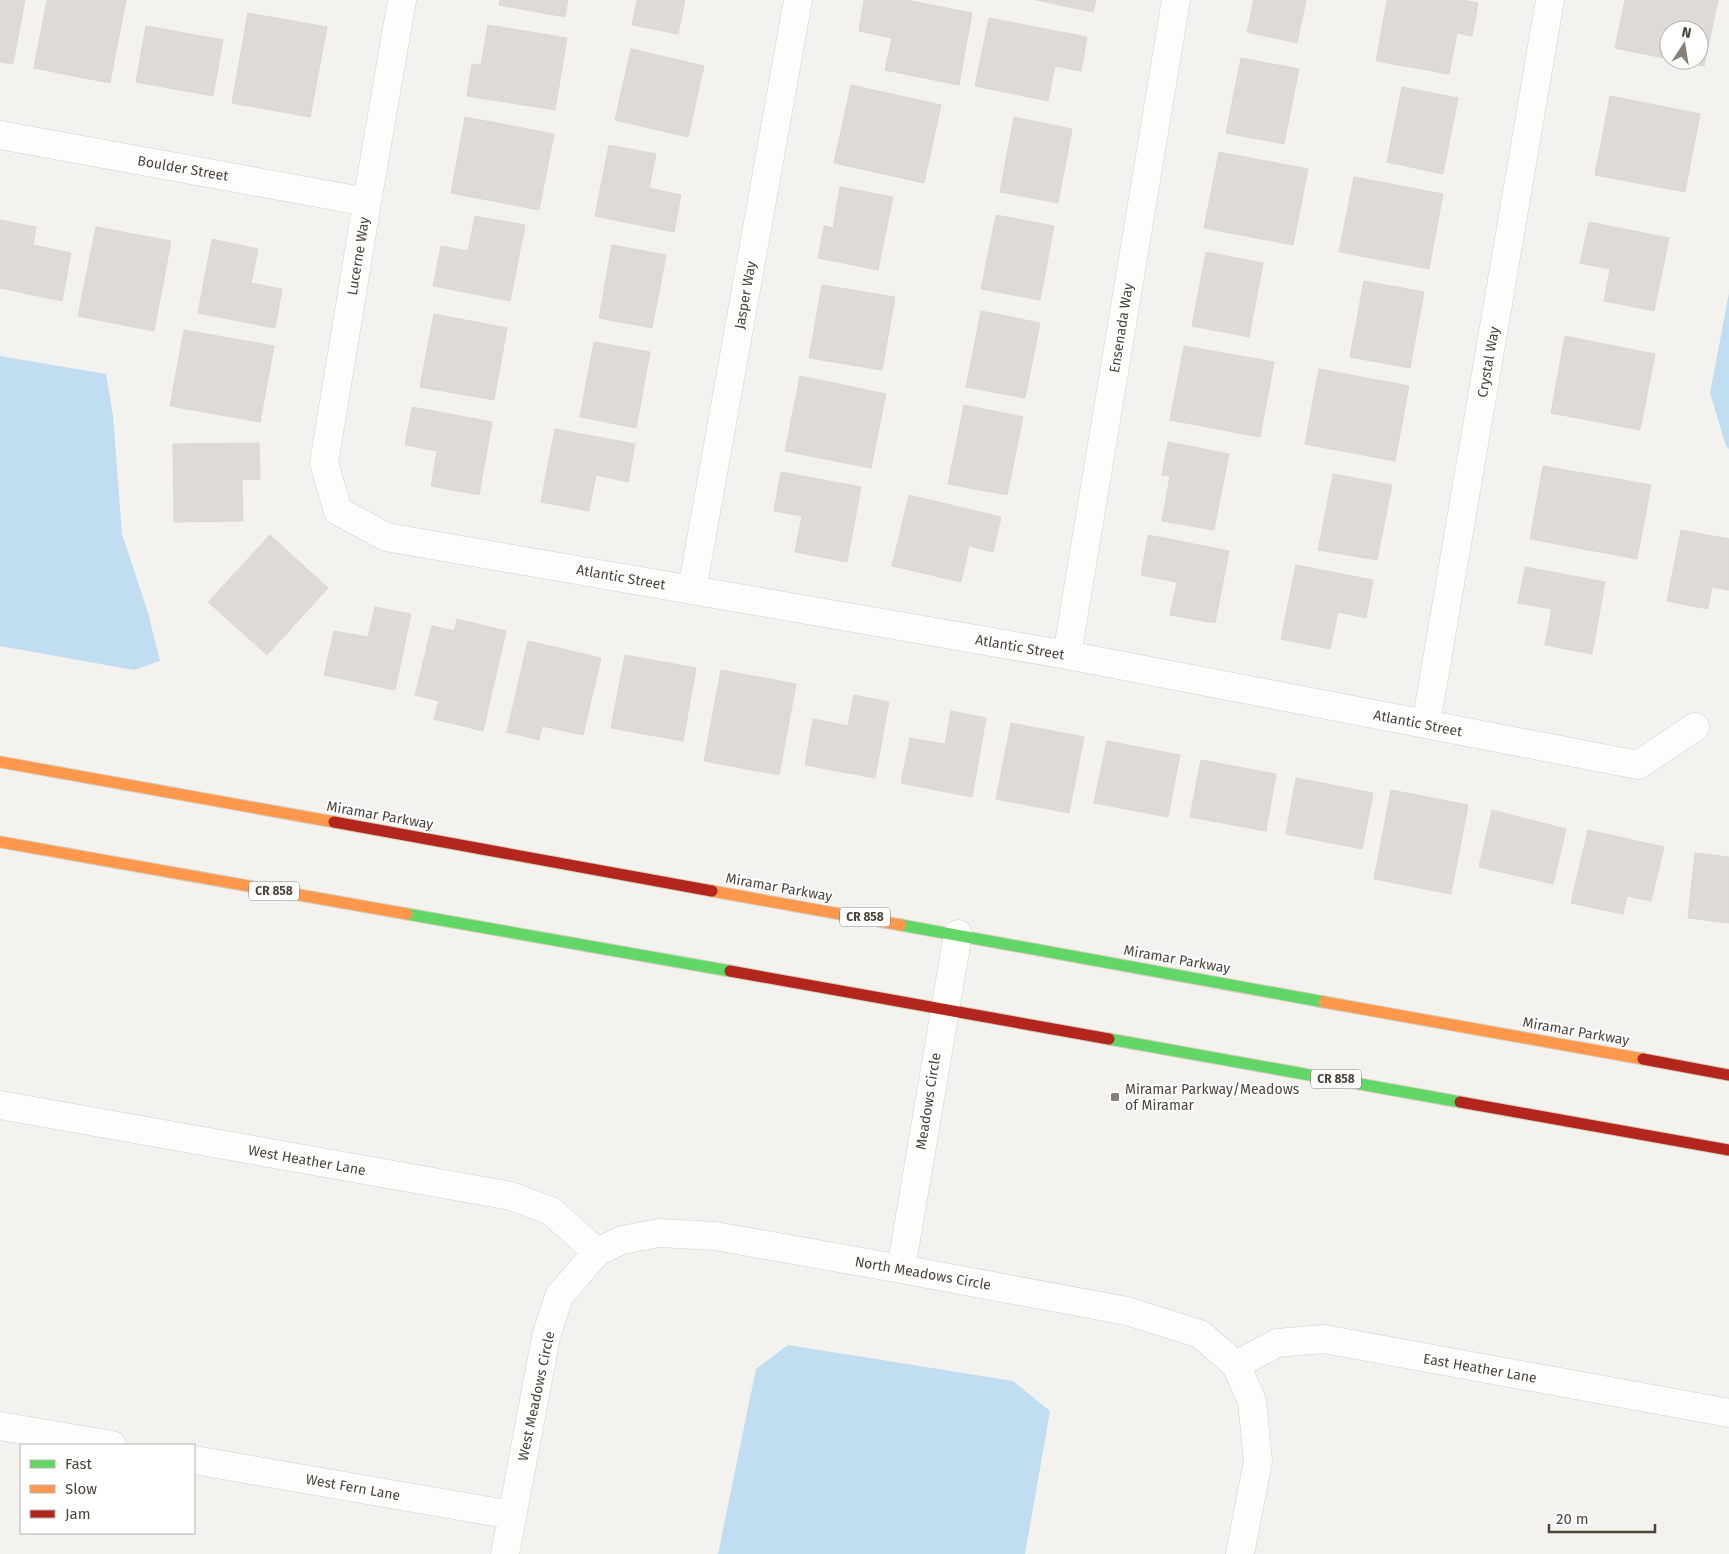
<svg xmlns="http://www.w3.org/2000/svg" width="1729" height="1554" font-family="'Fira Sans',sans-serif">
<rect width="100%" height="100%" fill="#f4f2ee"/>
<path fill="#c0ddf1" d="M1729,293V449L1726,446L1710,393Z
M0,356L106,374L113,416L122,534L148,613L160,661L134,670L0,646Z
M788,1345L1013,1381L1050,1411L1025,1554H718L756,1369Z"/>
<path fill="#dedbd6" stroke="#dcd9d4" d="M0,0H25L13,64L0,62Z
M47,0H126L110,83L34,68Z
M500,0H568L565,17L499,5Z
M637,0H685L678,34L632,25Z
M864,0H906L972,13L959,85L885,70L892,38L859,31Z
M1036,0H1096L1093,12Z
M1254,0H1306L1297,43L1247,32Z
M1387,0H1463L1478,3L1472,36L1457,33L1449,74L1376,61Z
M1625,0H1718L1704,66L1673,60H1699V30H1669V59L1615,48Z
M248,13L327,27L310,117L232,103Z
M989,18L1087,37L1081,71L1055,66L1048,101L975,86Z
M488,25L567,38L555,110L467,96L472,64L481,65Z
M146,26L223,40L213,96L136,82Z
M631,49L704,66L688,137L615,120Z
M1241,58L1299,69L1284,144L1226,133Z
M851,85L941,105L924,183L834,163Z
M1402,87L1458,98L1443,174L1387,162Z
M1610,96L1700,114L1685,192L1595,175Z
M465,117L554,134L539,210L451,193Z
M1014,117L1072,129L1058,203L1000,192Z
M609,145L656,154L649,188L681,195L674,232L595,216Z
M1219,152L1308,169L1293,245L1204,228Z
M1354,177L1443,194L1429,269L1339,252Z
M840,187L893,197L878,270L818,258L824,226L833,228Z
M996,215L1054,226L1040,300L981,289Z
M475,216L525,225L510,301L433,286L441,246L468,251Z
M0,220L36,227L33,245L71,253L62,301L0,288Z
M1589,222L1669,238L1654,311L1604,301L1610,269L1580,263Z
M96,227L171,241L154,331L78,316Z
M212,239L258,249L251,283L282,289L275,328L198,313Z
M612,245L666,255L652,328L599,318Z
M1206,252L1263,263L1249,337L1192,326Z
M1364,281L1424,292L1410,368L1350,357Z
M822,285L895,297L882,370L809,358Z
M981,311L1040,323L1025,398L966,387Z
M434,314L507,328L494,400L420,387Z
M184,330L274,346L260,422L170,406Z
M1565,336L1655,354L1640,430L1551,413Z
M594,342L650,352L636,428L580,417Z
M1184,346L1274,362L1260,437L1170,420Z
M1319,369L1409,386L1395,461L1305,444Z
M800,376L886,394L871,468L785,451Z
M964,405L1023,417L1007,495L948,484Z
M412,407L492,422L479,495L431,486L437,451L405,445Z
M555,429L635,444L628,482L596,475L589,511L541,502Z
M1168,442L1229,454L1214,530L1162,521L1170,476L1162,475Z
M259,443L260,479L242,480L243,521L174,522L173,444Z
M1543,466L1651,485L1637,559L1530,539Z
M781,472L861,487L847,562L795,552L802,516L774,511Z
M1333,474L1392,485L1377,560L1318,550Z
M909,495L1001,517L993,552L969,546L961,582L892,566Z
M1681,530L1729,539V590L1712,587L1708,609L1667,601Z
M270,535L328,588L267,655L208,602Z
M1148,535L1229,551L1215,623L1170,615L1177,582L1141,575Z
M1296,565L1373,580L1366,618L1338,612L1330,649L1281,639Z
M1525,567L1605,582L1592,654L1545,645L1552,609L1518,603Z
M375,607L411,614L395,690L324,675L334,631L368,637Z
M457,619L506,631L483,731L434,719L439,701L415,695L432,626L454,631Z
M528,641L601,658L583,735L542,726L539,740L507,732Z
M625,655L696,668L683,741L611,728Z
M721,670L796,684L779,775L704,761Z
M854,695L889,702L875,778L805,765L813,719L848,726Z
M951,711L986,718L972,797L901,783L910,738L945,744Z
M1011,723L1084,737L1069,813L996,799Z
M1107,741L1180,755L1168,817L1094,803Z
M1201,760L1276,774L1266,831L1190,817Z
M1296,778L1373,793L1362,849L1286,834Z
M1391,790L1468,805L1451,894L1374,879Z
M1492,810L1566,829L1553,884L1479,867Z
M1588,830L1664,847L1651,901L1627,896L1623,914L1571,903Z
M1695,853L1729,857V923L1688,918Z"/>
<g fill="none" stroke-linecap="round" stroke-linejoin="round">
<defs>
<path id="street" d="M402,0L367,202L324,463L338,511L386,537L1067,655L1638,765L1695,727
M0,135L367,202
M692,590L798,0
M1067,655L1176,0
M1426,724L1550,0
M0,1105L511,1196L551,1211L597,1252
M901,1269L958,934
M1236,1365L1277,1343L1324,1339L1729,1413
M0,1426L112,1445
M194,1460L512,1515
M505,1554L546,1337L559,1296L597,1252L622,1240L659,1233L715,1236L901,1269L1127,1311L1200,1334L1236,1365L1252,1401L1258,1461L1240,1554"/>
<path id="fast" d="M407,914L730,971
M901,925L1324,1002
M1109,1039L1460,1102"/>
<path id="slow" d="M0,762L334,822
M0,842L407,914
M712,891L901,925
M1324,1002L1643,1059"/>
<path id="jam" d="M334,822L712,891
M730,971L1109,1039
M1643,1059L1729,1075
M1460,1102L1729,1150"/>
</defs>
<use href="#street" stroke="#d2d0cb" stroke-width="29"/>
<use href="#fast" stroke="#d6cebb" stroke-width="13"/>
<use href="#slow" stroke="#d6cebb" stroke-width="13"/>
<use href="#jam" stroke="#d6cebb" stroke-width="13"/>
<use href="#street" stroke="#fdfdfc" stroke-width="28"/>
<use href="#fast" stroke="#63d668" stroke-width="11"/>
<use href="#slow" stroke="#ff974d" stroke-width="11"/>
<use href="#jam" stroke="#b3261e" stroke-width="11"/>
</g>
<rect fill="#868178" stroke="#fff" stroke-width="2" x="1110" y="1092" width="10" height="10" rx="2.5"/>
<g text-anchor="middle" stroke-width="4" stroke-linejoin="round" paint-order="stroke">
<g fill="#fff" stroke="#817c74" stroke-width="1">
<rect x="249" y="881.5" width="50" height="19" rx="4"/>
<rect x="840" y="907.5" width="50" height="19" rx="4"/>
<rect x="1311" y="1069.5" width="50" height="19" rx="4"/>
</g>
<g font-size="12" font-weight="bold" fill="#4b4439">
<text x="274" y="895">CR 858</text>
<text x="865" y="921">CR 858</text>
<text x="1336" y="1083">CR 858</text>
</g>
<g font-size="14" fill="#4b4439" stroke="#fff">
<text transform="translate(183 168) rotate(10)" y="5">Boulder Street</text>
<text transform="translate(358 256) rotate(-81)" y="5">Lucerne Way</text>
<text transform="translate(745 295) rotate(-80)" y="5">Jasper Way</text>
<text transform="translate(1121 328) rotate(-81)" y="5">Ensenada Way</text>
<text transform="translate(1488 362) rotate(-80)" y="5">Crystal Way</text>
<text transform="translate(621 577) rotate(10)" y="5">Atlantic Street</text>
<text transform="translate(1020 647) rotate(10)" y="5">Atlantic Street</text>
<text transform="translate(1418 723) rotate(11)" y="5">Atlantic Street</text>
<text transform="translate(380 815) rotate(10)" y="5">Miramar Parkway</text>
<text transform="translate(779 887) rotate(10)" y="5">Miramar Parkway</text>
<text transform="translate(1177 959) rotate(10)" y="5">Miramar Parkway</text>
<text transform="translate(1576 1031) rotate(10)" y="5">Miramar Parkway</text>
<text transform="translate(928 1101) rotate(-81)" y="5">Meadows Circle</text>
<text transform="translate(307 1160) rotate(10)" y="5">West Heather Lane</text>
<text transform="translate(923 1273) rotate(10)" y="5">North Meadows Circle</text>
<text transform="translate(1480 1368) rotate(10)" y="5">East Heather Lane</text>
<text transform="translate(536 1396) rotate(-78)" y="5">West Meadows Circle</text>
<text transform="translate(353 1487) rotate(10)" y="5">West Fern Lane</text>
</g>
<g font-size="14" fill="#4b4439" stroke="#fff" text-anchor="start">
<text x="1125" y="1094">Miramar Parkway/Meadows<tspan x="1125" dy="16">of Miramar</tspan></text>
</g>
</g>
<rect x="20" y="1444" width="175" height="90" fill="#ffffff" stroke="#b7b4b0"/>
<rect x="30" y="1460" width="25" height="8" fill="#63d668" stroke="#b7b4b0"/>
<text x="65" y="1469" font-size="15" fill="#4b4439">Fast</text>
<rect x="30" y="1485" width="25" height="8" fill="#ff974d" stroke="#b7b4b0"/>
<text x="65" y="1494" font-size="15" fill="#4b4439">Slow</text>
<rect x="30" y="1510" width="25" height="8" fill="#b3261e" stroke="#b7b4b0"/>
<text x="65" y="1519" font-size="15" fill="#4b4439">Jam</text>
<g transform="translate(1684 45) rotate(12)"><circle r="24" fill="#ffffff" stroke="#b7b4b0"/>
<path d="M0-4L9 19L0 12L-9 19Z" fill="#868178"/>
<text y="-8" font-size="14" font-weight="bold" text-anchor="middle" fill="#4b4439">N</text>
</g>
<path d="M1549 1524v8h106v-8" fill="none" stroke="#4b4439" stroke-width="2.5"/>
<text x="1556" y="1524" font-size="15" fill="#4b4439" stroke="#ffffff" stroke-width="4" paint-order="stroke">20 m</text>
</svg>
